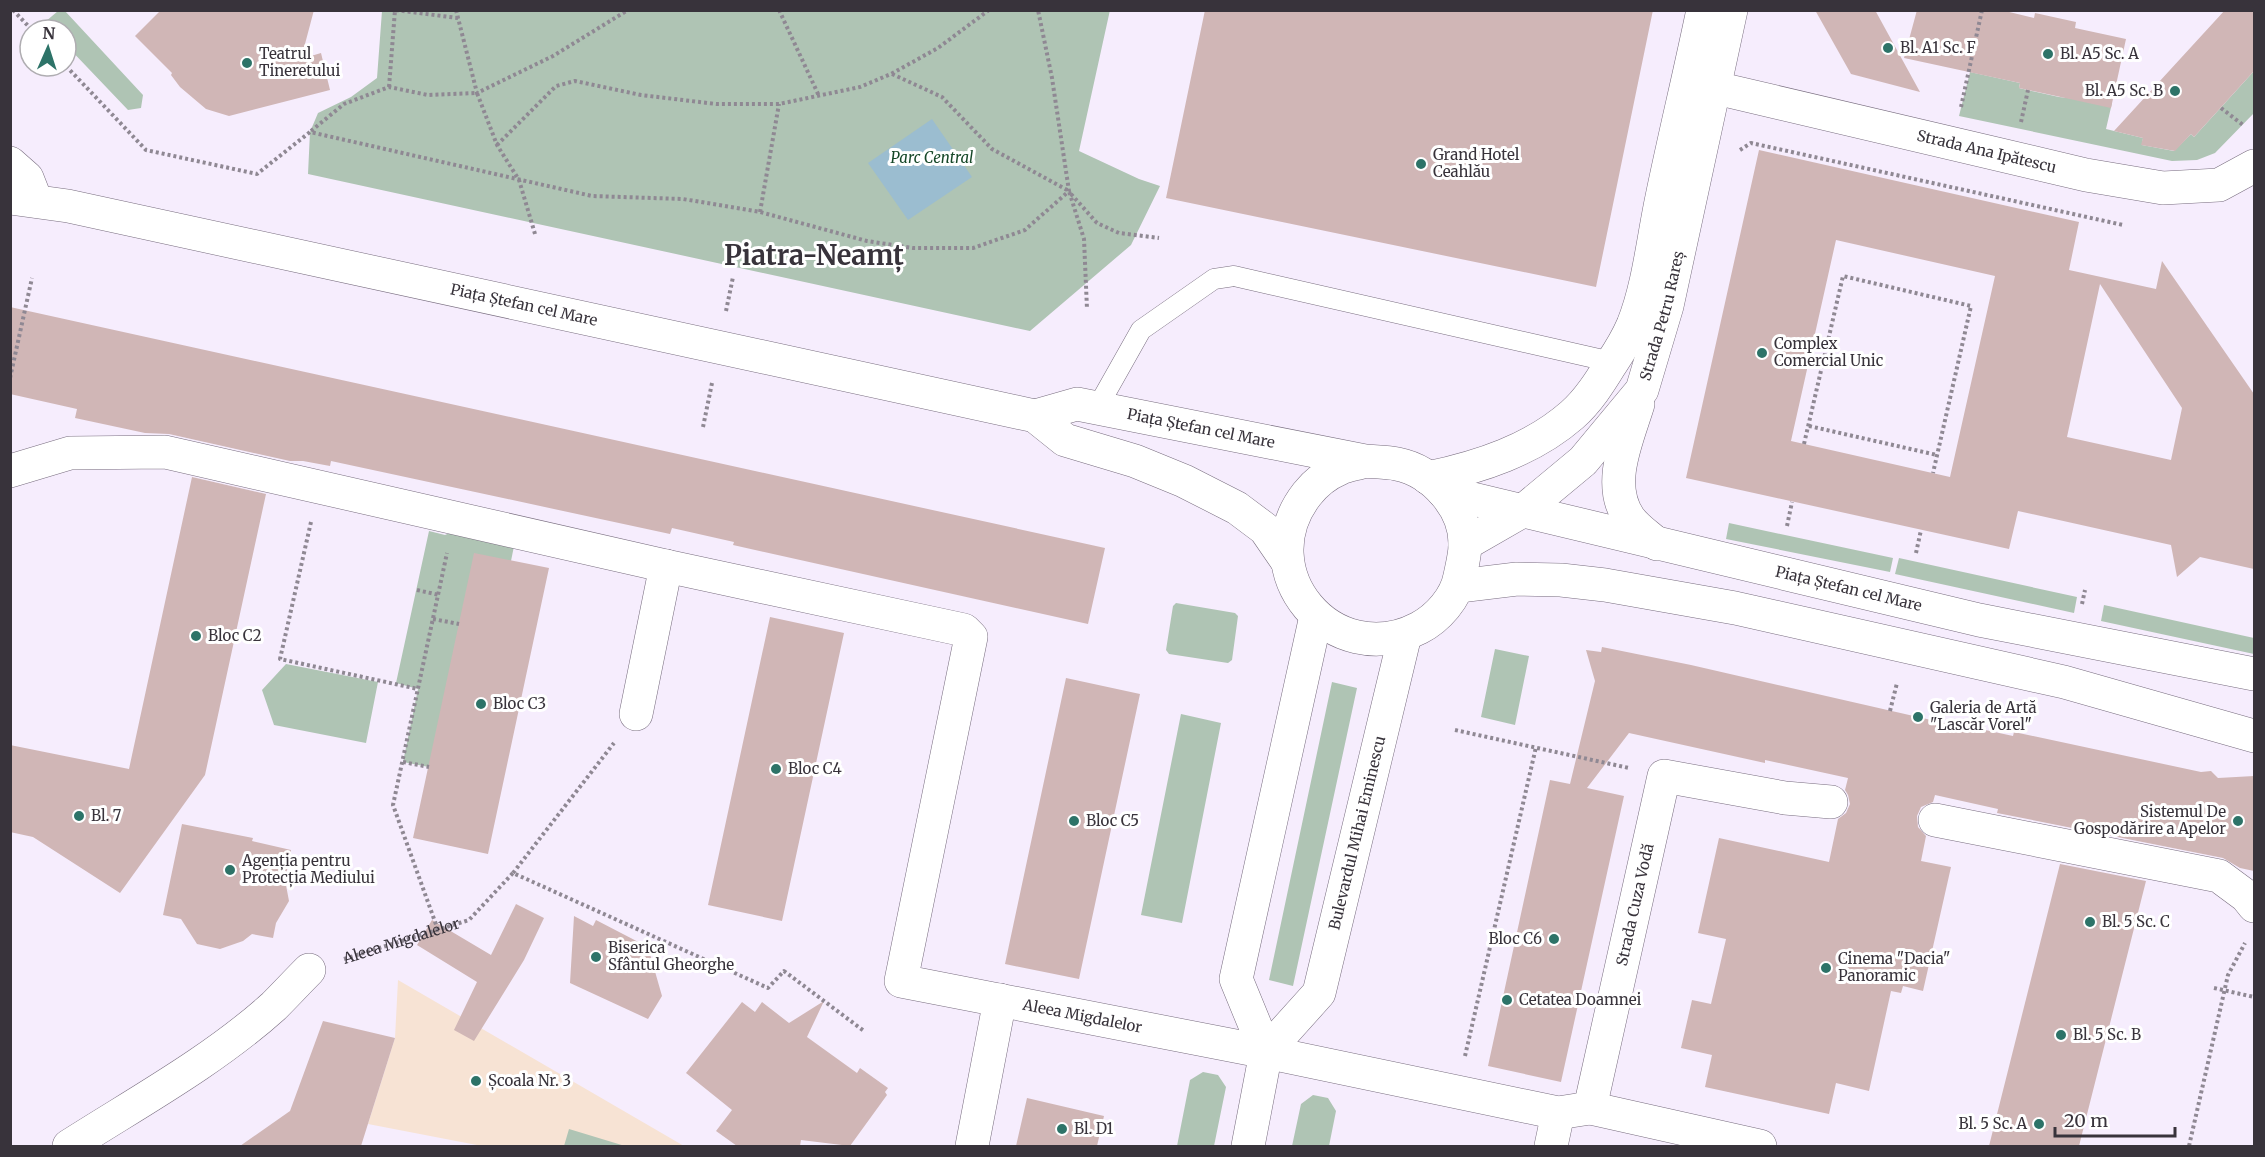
<svg xmlns="http://www.w3.org/2000/svg" width="2265" height="1157" font-family="Merriweather,serif">
<rect width="100%" height="100%" fill="#f6edfd"/>
<path fill="#f7e3d4" d="M398,980L684,1146H482L368,1124L395,1038Z"/>
<path fill="#afc4b4" d="M1110,10L1079,151L1139,179L1160,186L1131,245L1030,331L308,174L310,132L318,113L351,97L377,78L382,11Z
M58,11H65L143,95L141,108L128,110L66,45V30H52L45,22Z
M2254,71V113L2215,153L2197,160L2172,161L1959,116L1970,72L2020,83L2019,88L2059,97L2112,103L2106,129L2143,138L2142,145L2174,151L2191,134L2194,137Z
M1729,523L1893,558L1890,572L1726,539Z
M429,531L445,535L452,532L514,546L511,561L429,767L403,762L418,689L396,683Z
M1899,558L2077,597L2074,613L1895,574Z
M1176,603L1235,613L1238,616L1232,660L1228,663L1169,654L1166,650L1173,606Z
M2104,605L2254,638V654L2101,621Z
M1495,649L1529,656L1515,725L1481,717Z
M286,664L378,682L366,743L274,725L262,690Z
M1332,682L1357,688L1293,986L1269,980Z
M1181,714L1221,723L1182,923L1141,915Z
M1203,1072L1218,1075L1226,1087L1214,1146H1177L1190,1080Z
M1313,1095L1328,1098L1336,1111L1329,1146H1292L1301,1104Z
M569,1129L625,1146H564Z"/>
<path fill="#9bbdd0" d="M932,119L972,177L908,220L868,163Z"/>
<path fill="#d0b6b6" fill-rule="evenodd" d="M161,10H314L301,59L321,53L330,90L229,116L206,109L180,87L171,75L172,73L135,36Z
M1205,10H1653L1596,287L1166,198Z
M1815,10H1875L1920,92L1851,74Z
M1917,10H2001L2034,18L2035,13L2076,22L2075,28L2126,39L2111,108L2019,88L2020,83L1904,58Z
M2225,10H2254V71L2194,137L2191,134L2175,151L2141,145L2143,138L2114,131Z
M1759,150L2079,222L2069,270L2156,289L2162,261L2254,394V569L2200,557L2177,577L2171,545L2018,511L2009,549L1686,478ZM1836,240L1995,276L1950,477L1791,441ZM2100,284L2182,408L2171,460L2067,437Z
M10,307L1105,548L1088,624L733,545L734,542L672,528L670,534L331,461L330,466L303,461H290L169,434L145,433L75,418L77,409L10,394Z
M192,477L266,494L205,775L120,893L33,837L10,832V745L129,769Z
M474,553L549,568L488,854L413,838Z
M770,617L844,633L782,921L708,905Z
M1602,647L1691,665L1953,725V723L2013,736L2014,732L2201,772L2211,771L2218,778L2254,776V871L2240,868L2223,858L1997,813L1998,809L1935,795L1933,802L1921,807L1917,816L1918,827L1926,836L1921,861L1951,867L1923,991L1903,986L1901,993L1891,991L1869,1091L1836,1083L1829,1114L1705,1087L1712,1055L1681,1048L1692,1000L1711,1004L1726,939L1698,933L1719,838L1829,862L1838,819L1846,813L1850,804L1848,795L1845,790L1848,778L1765,760V763L1629,733L1587,788L1624,796L1561,1082L1488,1066L1550,780L1570,784L1595,681L1586,650L1601,652Z
M1066,678L1140,694L1079,979L1005,964Z
M182,824L253,838L252,841L291,850L285,880L289,901L276,923L273,938L252,934L243,941L220,949L197,944L181,919L163,915Z
M2060,864L2146,881L2079,1146H1989Z
M516,904L544,918L524,960L474,1041L454,1030L477,982L417,945L432,920L491,955Z
M574,916L593,926L596,920L648,947L662,996L648,1019L570,983Z
M824,1001L807,1037L857,1073L860,1068L888,1088L885,1092L887,1095L850,1146L801,1140L800,1146H737L716,1131L732,1110L686,1073L742,1002L755,1012L762,1002L789,1023Z
M323,1021L395,1038L361,1146H240L290,1111Z
M1027,1098L1104,1116L1097,1146H1016Z"/>
<g fill="none" stroke-linecap="round" stroke-linejoin="round">
<defs>
<path id="lane" d="M1097,408L1141,330L1214,279L1234,276L1612,362"/>
<g id="street">
<path id="s2" d="M1716,88L2086,175L2163,188L2219,185L2254,166"/>
<path d="M10,163L27,178L36,201"/>
<path id="s3" d="M10,471L70,453L165,452L666,566L964,630L971,637L901,981L1266,1052L1558,1113L1590,1108L1664,776L1785,798L1831,802"/>
<path d="M636,714L666,566"/>
<path d="M1935,820L2219,876L2246,896L2254,906"/>
<path d="M1590,1108L1760,1146"/>
<path d="M69,1146C138,1102 213,1061 274,1006C286,994 297,982 309,970"/>
<path d="M972,1146L1000,1000"/>
<path d="M1551,1146L1558,1113"/>
</g>
<g id="secondary">
<path id="s4" d="M10,198L68,206L1035,416L1065,440L1135,461L1184,481L1237,508L1265,529L1287,561"/>
<path d="M1638,404C1627,440 1606,484 1629,518C1636,528 1648,536 1657,544"/>
<path id="s5" d="M1035,416L1077,404L1365,461C1375,462 1387,462 1397,464C1433,471 1466,508 1465,545C1465,555 1462,566 1460,576C1456,598 1438,618 1419,628C1333,673 1247,571 1307,494C1315,484 1327,474 1339,469C1347,465 1357,464 1365,461"/>
<path d="M1428,478C1480,467 1532,450 1572,415C1588,401 1600,382 1611,364C1619,352 1627,339 1633,325C1649,285 1653,239 1662,197C1675,134 1690,73 1703,10"/>
<path id="s6" d="M1444,492L1979,620L2254,674"/>
<path id="s7" d="M1465,544L1524,510L1583,461L1642,390L1667,306L1731,10"/>
<path d="M1459,586L1517,579L1561,580L1605,585L1735,608L2064,682L2254,736"/>
<path d="M1266,1052L1236,979L1316,616"/>
<path id="s8" d="M1266,1052L1319,993L1405,635"/>
<path d="M1248,1146L1266,1052"/>
</g>
</defs>
<use href="#lane" stroke="#786d7f" stroke-width="21"/>
<use href="#street" stroke="#786d7f" stroke-width="34"/>
<use href="#secondary" stroke="#786d7f" stroke-width="34"/>
<g stroke="#8f8893" stroke-width="4" stroke-dasharray="3 3" stroke-linecap="butt">
<path d="M13,10L32,30"/>
<path d="M456,10L477,93L553,56L628,10"/>
<path d="M779,10L819,96"/>
<path d="M66,66L146,150L257,174L310,132L592,196L683,199L760,212L867,241L913,248H973L1025,230L1069,191L1052,78L1038,10"/>
<path d="M892,74L942,97L992,149L1069,191L1084,239L1087,309"/>
<path d="M389,87L395,10L458,18"/>
<path d="M1961,107L1982,10"/>
<path d="M2221,108L2243,125"/>
<path d="M2021,122L2028,90"/>
<path d="M311,131L344,104L389,87L428,95L477,93L497,145L519,180L535,234"/>
<path d="M497,145L556,86L575,81L641,95L716,104H779L860,87L891,74L938,48L989,10"/>
<path d="M1740,150L1751,143L2123,225"/>
<path d="M1071,194L1097,223L1119,233L1159,238"/>
<path d="M760,212L779,104"/>
<path d="M726,311L733,277"/>
<path d="M10,378L32,278"/>
<path d="M1809,426L1937,455"/>
<path d="M703,427L712,383"/>
<path d="M1804,444L1843,276L1971,306L1933,473"/>
<path d="M311,522L280,659L418,689"/>
<path d="M1787,526L1792,502"/>
<path d="M1916,553L1921,530"/>
<path d="M417,590L439,595"/>
<path d="M2082,604L2085,590"/>
<path d="M433,619L459,624"/>
<path d="M1890,711L1897,683"/>
<path d="M1455,730L1629,768"/>
<path d="M403,762L429,767"/>
<path d="M513,873L614,743"/>
<path d="M438,930L393,805L447,553"/>
<path id="s1" d="M344,959L469,920L513,873L768,988L784,971L864,1031"/>
<path d="M2214,988L2254,997"/>
<path d="M1465,1056L1536,747"/>
<path d="M2189,1146L2228,975L2245,943"/>
</g>
<use href="#lane" stroke="#fff" stroke-width="20"/>
<use href="#street" stroke="#fff" stroke-width="33"/>
<use href="#secondary" stroke="#fff" stroke-width="33"/>
</g>
<g fill="#2d7368" stroke="#fff" stroke-width="2">
<circle cx="1888" cy="48" r="6"/>
<circle cx="2048" cy="54" r="6"/>
<circle cx="247" cy="63" r="6"/>
<circle cx="2175" cy="91" r="6"/>
<circle cx="1421" cy="164" r="6"/>
<circle cx="1762" cy="353" r="6"/>
<circle cx="196" cy="636" r="6"/>
<circle cx="481" cy="704" r="6"/>
<circle cx="1918" cy="717" r="6"/>
<circle cx="776" cy="769" r="6"/>
<circle cx="79" cy="816" r="6"/>
<circle cx="1074" cy="821" r="6"/>
<circle cx="2238" cy="821" r="6"/>
<circle cx="230" cy="870" r="6"/>
<circle cx="2090" cy="922" r="6"/>
<circle cx="1554" cy="939" r="6"/>
<circle cx="596" cy="957" r="6"/>
<circle cx="1826" cy="968" r="6"/>
<circle cx="1507" cy="1000" r="6"/>
<circle cx="2061" cy="1035" r="6"/>
<circle cx="476" cy="1081" r="6"/>
<circle cx="2039" cy="1124" r="6"/>
<circle cx="1062" cy="1129" r="6"/>
</g>
<g text-anchor="middle" stroke-width="6" stroke-linejoin="round" paint-order="stroke">
<g font-size="15" fill="#38333b" stroke="#fff" text-anchor="start">
<text x="1900" y="53">Bl. A1 Sc. F</text>
<text x="259" y="59">Teatrul<tspan x="259" dy="17">Tineretului</tspan></text>
<text x="2060" y="59">Bl. A5 Sc. A</text>
<text x="2163" y="96" text-anchor="end">Bl. A5 Sc. B</text>
<text x="1433" y="160">Grand Hotel<tspan x="1433" dy="17">Ceahlău</tspan></text>
<text x="1774" y="349">Complex<tspan x="1774" dy="17">Comercial Unic</tspan></text>
<text x="208" y="641">Bloc C2</text>
<text x="493" y="709">Bloc C3</text>
<text x="1930" y="713">Galeria de Artă<tspan x="1930" dy="17">"Lascăr Vorel"</tspan></text>
<text x="788" y="774">Bloc C4</text>
<text x="2226" y="817" text-anchor="end">Sistemul De<tspan x="2226" dy="17">Gospodărire a Apelor</tspan></text>
<text x="91" y="821">Bl. 7</text>
<text x="1086" y="826">Bloc C5</text>
<text x="242" y="866">Agenția pentru<tspan x="242" dy="17">Protecția Mediului</tspan></text>
<text x="2102" y="927">Bl. 5 Sc. C</text>
<text x="1542" y="944" text-anchor="end">Bloc C6</text>
<text x="608" y="953">Biserica<tspan x="608" dy="17">Sfântul Gheorghe</tspan></text>
<text x="1838" y="964">Cinema "Dacia"<tspan x="1838" dy="17">Panoramic</tspan></text>
<text x="1519" y="1005">Cetatea Doamnei</text>
<text x="2073" y="1040">Bl. 5 Sc. B</text>
<text x="488" y="1086">Școala Nr. 3</text>
<text x="2027" y="1129" text-anchor="end">Bl. 5 Sc. A</text>
<text x="1074" y="1134">Bl. D1</text>
</g>
<g font-size="15" fill="#38333b" stroke="#fff">
<text dy="5" stroke="none"><textPath href="#s2" startOffset="278">Strada Ana Ipătescu</textPath></text>
<text dy="5" stroke="none"><textPath href="#s4" startOffset="525">Piața Ștefan cel Mare</textPath></text>
<text dy="5" stroke="none"><textPath href="#s7" startOffset="314">Strada Petru Rareș</textPath></text>
<text dy="5" stroke="none"><textPath href="#s5" startOffset="170">Piața Ștefan cel Mare</textPath></text>
<text dy="5" stroke="none"><textPath href="#s6" startOffset="416">Piața Ștefan cel Mare</textPath></text>
<text dy="5" stroke="none"><textPath href="#s8" startOffset="244">Bulevardul Mihai Eminescu</textPath></text>
<text dy="5" stroke="none"><textPath href="#s3" startOffset="2248">Strada Cuza Vodă</textPath></text>
<text dy="5" stroke="none"><textPath href="#s1" startOffset="60">Aleea Migdalelor</textPath></text>
<text dy="5" stroke="none"><textPath href="#s3" startOffset="1522">Aleea Migdalelor</textPath></text>
</g>
<g font-size="15" font-style="italic" fill="#164828" stroke="#fff">
<text x="932" y="163">Parc Central</text>
</g>
<g font-size="27" font-weight="bold" fill="#38333b" stroke="#fff">
<text x="814" y="265">Piatra-Neamț</text>
</g>
</g>
<rect width="2265" height="1157" fill="none" stroke="#38333b" stroke-width="24"/>
<g transform="translate(48 48) rotate(3)"><circle r="28" fill="#ffffff" stroke="#afadb1" stroke-width="1.5"/>
<path d="M0-4.5L10 22L0 15L-10 22Z" fill="#2d7368"/>
<text y="-9" font-size="16" font-weight="bold" text-anchor="middle" fill="#38333b">N</text>
</g>
<path d="M2055 1127v9h120v-9" fill="none" stroke="#38333b" stroke-width="3"/>
<text x="2064" y="1127" font-size="18" fill="#38333b" stroke="#ffffff" stroke-width="4.5" paint-order="stroke">20 m</text>
</svg>
